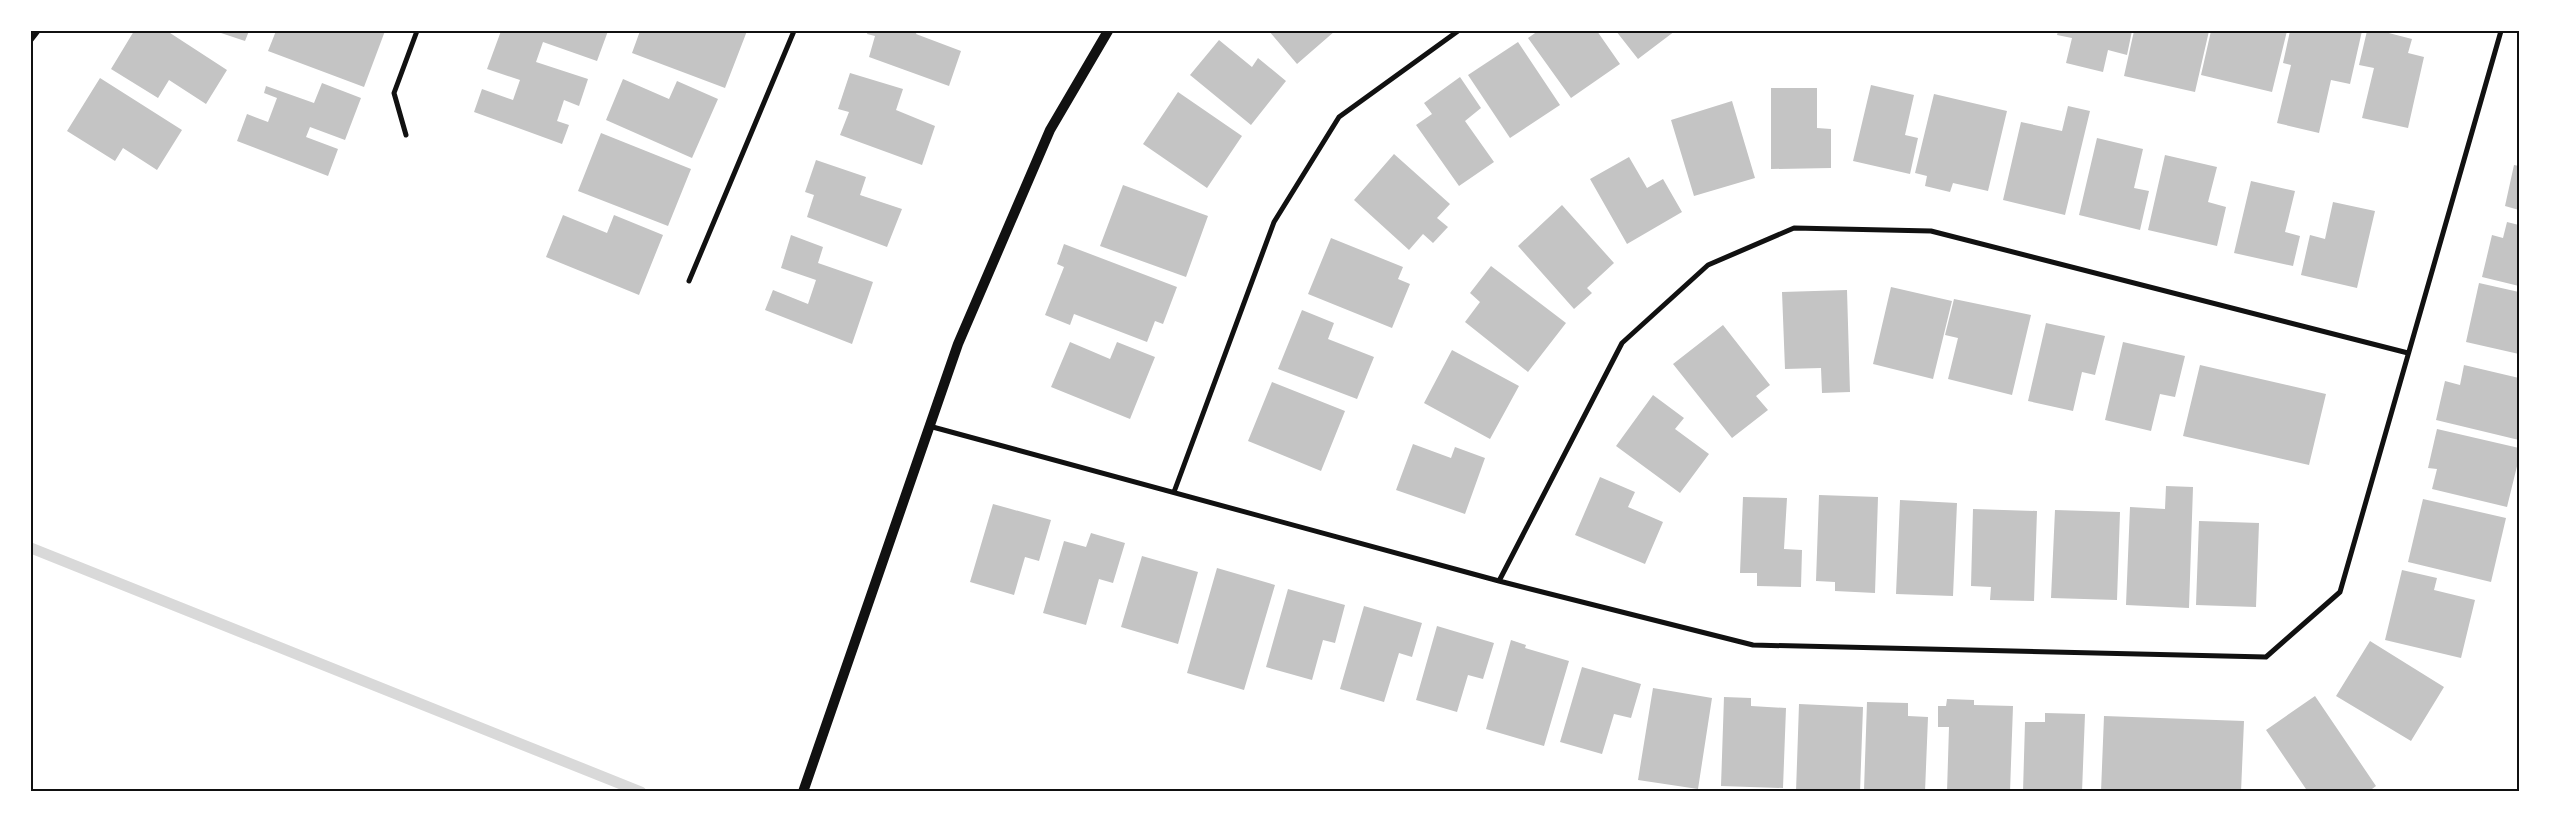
<svg xmlns="http://www.w3.org/2000/svg" width="2550" height="823" font-family="'Exo 2',sans-serif">
<rect width="100%" height="100%" fill="#fff"/>
<g fill="none" stroke-linecap="round" stroke-linejoin="round">
<path stroke="#d9d9d9" stroke-width="11" d="M31,548L641,792"/>
</g>
<path fill="#c4c4c4" d="M134,31H167L227,70L206,104L169,80L158,98L111,69Z
M215,31H249L245,41Z
M276,31H385L364,87L268,51Z
M501,31H608L597,61L543,42L536,62L588,79L579,106L564,100L557,121L569,125L562,144L474,112L482,89L513,100L520,80L487,69Z
M640,31H747L725,88L632,53Z
M868,31H917L916,34L961,51L949,86L869,57L875,36L867,34Z
M1269,31H1335L1297,64Z
M1538,31H1597L1620,64L1571,98L1528,38Z
M1616,31H1675L1638,59Z
M2058,31H2132L2127,55L2108,50L2103,72L2066,63L2072,38L2057,35Z
M2134,31H2209L2195,92L2124,76Z
M2211,31H2287L2272,92L2201,75Z
M2290,31H2362L2350,84L2331,80L2319,133L2277,123L2291,65L2283,63Z
M2367,31H2381L2412,39L2408,53L2424,57L2408,128L2362,118L2374,68L2359,65Z
M1219,40L1252,67L1258,58L1286,81L1251,125L1190,75Z
M1518,42L1560,105L1510,138L1468,75Z
M850,73L903,89L896,110L935,126L922,165L840,135L849,112L838,109Z
M1460,77L1481,108L1465,121L1494,162L1459,186L1416,125L1432,114L1424,103Z
M100,78L182,130L157,170L123,148L115,161L67,131Z
M623,79L669,99L677,81L718,99L692,158L606,120Z
M322,83L361,98L345,140L310,127L306,137L338,149L328,176L237,141L247,114L268,122L277,98L264,93L266,86L314,103Z
M1871,85L1914,95L1905,135L1918,138L1910,174L1853,161Z
M1771,88H1817V128L1831,129V168L1771,169Z
M1178,92L1242,136L1207,188L1143,144Z
M1934,94L2007,111L1988,191L1953,183L1950,192L1925,186L1927,176L1915,173Z
M1732,101L1755,178L1694,196L1671,120Z
M2068,106L2090,111L2065,215L2003,200L2021,122L2062,131Z
M601,133L691,169L668,226L578,191Z
M2097,138L2143,149L2134,188L2149,191L2140,230L2079,215Z
M1394,154L1450,204L1437,218L1448,227L1433,243L1423,234L1409,250L1354,200Z
M2165,155L2217,167L2208,202L2226,207L2217,246L2148,230Z
M1629,157L1647,188L1663,179L1682,212L1627,244L1590,179Z
M816,160L866,177L860,195L902,209L887,247L807,217L814,195L805,192Z
M2514,165L2519,166V210L2505,206Z
M2251,181L2295,191L2285,232L2300,236L2293,266L2234,253Z
M1123,185L1208,216L1186,277L1100,246Z
M2333,202L2375,211L2357,288L2301,275L2310,235L2325,239Z
M1562,205L1614,263L1587,288L1592,293L1574,309L1518,246Z
M563,215L607,233L614,215L663,235L639,295L546,257Z
M2507,222L2519,225V286L2482,277L2492,235L2503,238Z
M791,235L823,247L818,263L873,282L852,344L765,310L773,290L808,304L816,280L781,268Z
M1331,238L1403,267L1398,279L1410,284L1392,328L1308,294Z
M1064,244L1177,287L1163,324L1155,321L1147,342L1074,314L1070,325L1045,315L1064,267L1057,264Z
M1491,266L1566,323L1528,372L1465,322L1480,302L1470,293Z
M2479,283L2519,292V354L2466,342Z
M1891,287L1952,301L1933,379L1873,364Z
M1847,290L1850,392L1822,393L1821,368L1785,369L1782,292Z
M1954,299L2031,315L2012,395L1948,379L1958,338L1945,335Z
M1302,310L1334,323L1328,339L1374,357L1357,399L1278,369Z
M2046,323L2105,336L2095,375L2082,372L2073,411L2028,401Z
M1723,325L1770,385L1756,396L1768,410L1732,438L1673,364Z
M1070,342L1110,359L1117,342L1155,357L1130,419L1051,387Z
M2123,342L2185,356L2175,397L2160,394L2151,431L2105,420Z
M1452,350L1519,386L1490,439L1424,403Z
M2200,365L2326,394L2309,465L2183,436Z
M2464,365L2519,378V440L2436,420L2445,381L2460,385Z
M1272,382L1345,411L1321,471L1248,441Z
M1653,395L1684,418L1675,429L1709,454L1680,493L1616,446Z
M2437,429L2519,448V458L2507,507L2432,489L2437,469L2428,468Z
M1413,444L1451,458L1455,447L1485,458L1465,514L1396,490Z
M1600,477L1635,492L1628,507L1663,522L1645,564L1575,535Z
M2166,486L2193,487L2189,608L2126,605L2130,507L2165,509Z
M1819,495L1878,497L1875,593L1835,591V582L1816,581Z
M1743,497L1787,498L1784,549L1802,550L1801,587L1757,586V573H1740Z
M2423,499L2506,518L2491,582L2408,562Z
M1900,500L1957,503L1953,596L1896,594Z
M993,504L1051,520L1039,561L1025,557L1014,595L970,582Z
M1973,509L2037,511L2034,601L1990,600L1991,587L1971,586Z
M2055,510L2120,512L2117,600L2051,598Z
M2199,521L2259,523L2256,607L2196,605Z
M1091,533L1125,543L1113,583L1099,579L1086,625L1043,613L1064,541L1086,547Z
M1142,556L1198,572L1178,644L1121,627Z
M1217,568L1275,585L1244,690L1187,673Z
M2402,570L2437,578L2434,590L2475,600L2461,658L2385,640Z
M1288,589L1345,605L1335,643L1323,640L1312,680L1266,667Z
M1364,606L1422,623L1412,657L1399,653L1384,702L1340,689Z
M1437,626L1494,643L1483,679L1468,675L1457,712L1416,700Z
M1511,640L1526,645L1525,648L1569,661L1544,746L1486,729Z
M2370,641L2444,687L2411,741L2336,696Z
M1582,667L1641,684L1631,718L1614,714L1602,754L1560,742Z
M1653,688L1712,698L1698,789L1638,780Z
M2315,696L2376,786L2368,792H2308L2266,730Z
M1724,697L1751,698V706L1786,708L1783,788L1721,786Z
M1947,699L1974,700V705L2013,706L2010,792H1947L1949,727H1938V706H1946Z
M1867,702L1908,703V716L1928,717L1925,792L1864,790Z
M1799,704L1863,707L1860,792H1796Z
M2045,713L2085,714L2082,792H2023L2025,722H2045Z
M2104,716L2244,721L2241,792H2101Z"/>
<g fill="none" stroke-linecap="round" stroke-linejoin="round">
<path stroke="#111" stroke-width="5" d="M31,40L38,31
M406,135L394,93L417,31
M689,281L794,31
M929,426L1499,581L1753,645L2266,657L2340,592L2501,31
M1174,492L1274,222L1339,117L1458,31
M1499,581L1622,343L1708,265L1794,228L1931,231L2408,353"/>
<path stroke="#111" stroke-width="10" d="M803,792L958,344L1050,130L1108,31"/>
</g>
<rect width="2550" height="823" fill="none" stroke="#ffffff" stroke-width="65"/>
<rect x="32" y="32" width="2486" height="758" fill="none" stroke="#111" stroke-width="2"/>
</svg>
